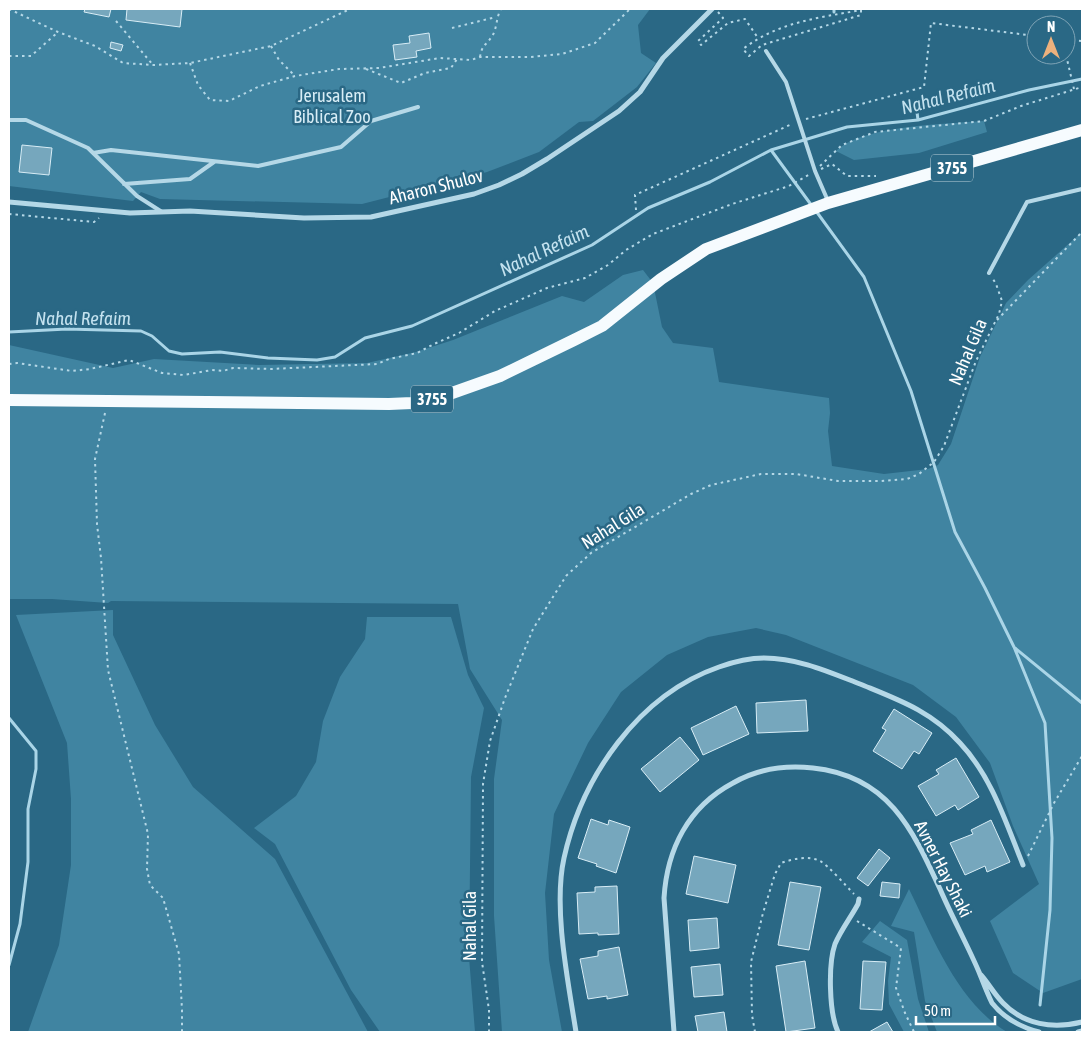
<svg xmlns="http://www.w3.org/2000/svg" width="1091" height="1041" font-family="'Asap Condensed',sans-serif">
<rect width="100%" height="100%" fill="#2a6885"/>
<path fill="#4084a1" d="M9,9H650L638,25L641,53L656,63L637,87L593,121L579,122L539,152L487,172L362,204L160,199L141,192L133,201L9,186Z
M984,121L987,132L919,153L854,160L836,151C863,125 946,124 984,121Z
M1082,232V979L1043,993L1013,973L990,921L1039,884L1013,826L990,763L956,717L913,685L786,635L756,628L708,637L667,655L621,692L588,743L554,814L545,893L549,960L562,1032H502L494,916V779L502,720L470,669L458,604L111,601L108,603L52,599H9V345L113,368L154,359L259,365L367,363L416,352L453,340L562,296L584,302L623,275L643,270L653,283L662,327L673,343L713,348L719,382L829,398L830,413L828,431L832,466L884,474L928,469L938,465L951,444L980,357L1006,303L1028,280Z
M113,610V635L155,725L193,787L275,859L368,1032H28L59,945L71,865V799L67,743L16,615Z
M367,617H451L468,675L484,708L471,777L469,957L475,1032H380L351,990L275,844L254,828L296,796L316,762L323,721L340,677L365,639Z
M909,889C933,938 958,1003 1007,1032H937L925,1001L914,932L891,926Z
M880,921L907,940L918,999L929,1032H904L889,1004L888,981L891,957L862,942Z"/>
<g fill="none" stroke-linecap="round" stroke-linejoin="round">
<path stroke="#aad5e7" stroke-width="3" d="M834,9V12
M916,104L918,120
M771,150L812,206
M816,211L864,277L911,391L955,532L985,588L1014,647L1045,723L1052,838L1050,910L1040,1005
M9,332L67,329L141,331L152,336L169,351L182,354L220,352L268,358L317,360L335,357L365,338L412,326L592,245L648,208L710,182L771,150L847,127L918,120L1029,90L1082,79
M1015,648L1082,703
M9,718L36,751V769L28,809V862L20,924L9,965"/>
</g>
<path fill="#76a7bd" stroke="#d8edf6" d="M85,9H111L109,17L84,12Z
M127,9H182L180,27L126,20Z
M429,33L431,48L416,51L417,57L395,60L393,45L410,43L409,36Z
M111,42L123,45L121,51L110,48Z
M22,145L52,148L49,175L19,172Z
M806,700L808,731L757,733L756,703Z
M736,706L749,734L703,755L691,728Z
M894,709L932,733L919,754L914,751L902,769L873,751L886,730L882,728Z
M680,737L699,760L660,792L641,769Z
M956,758L979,797L958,810L955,805L936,816L918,786L939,774L936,770Z
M591,819L608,825L609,820L630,827L616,873L596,866L597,864L578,858Z
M991,820L1010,862L987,872L985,866L965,875L950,843L973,834L971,830Z
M879,849L890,858L868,886L857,878Z
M694,856L736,865L728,903L686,894Z
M790,882L821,887L809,950L778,945Z
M882,882L900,884L899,898L880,896Z
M617,886L619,934L598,935V933L579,934L577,893L595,892V887Z
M717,918L719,948L690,951L688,920Z
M619,947L628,995L607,999V996L588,999L580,959L598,956V951Z
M805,961L815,1028L786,1032L776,966Z
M863,961L886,962L882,1010L860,1009Z
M720,964L723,995L694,997L691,967Z
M724,1012L727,1032H698L695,1016Z
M887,1022L893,1032H869Z"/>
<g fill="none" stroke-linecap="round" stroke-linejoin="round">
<path stroke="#b5d8e7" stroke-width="2" stroke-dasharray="2.5 4" stroke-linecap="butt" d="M9,9L58,32L95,46L123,63L153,65L190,63L271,46L350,9
M861,10V15L762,45L749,56L743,49C778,22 818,18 861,10Z
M718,12L723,18L698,41L701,45L728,23L745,19L758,38
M116,21L153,65
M452,28L496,17
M1066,40L1082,41
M271,46L279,60L294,75
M1066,55L1074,89
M9,56H31L57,33
M480,57C482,44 486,46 492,36C497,30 496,17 501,9
M190,63L198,85L210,100L229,101L260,86L295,76L339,69L379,68L440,58L471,60L480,57H530L562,54L595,43L630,9
M366,69L401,83L425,73L451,68L457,59
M806,119L924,87L931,23L1036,36
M820,166L842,145L875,132L984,121L1021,106L1082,87
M821,169L832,164L847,176H876
M636,210L635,195L792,124
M9,214L94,222L99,218
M997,320L1082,232
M9,364L17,363L72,371L90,369L129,360L162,373L184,375L212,370L223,371L233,368L271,369L377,364L389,359L417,353L434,344L459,333L495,311L547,288L585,278L608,265L626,250L653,234L732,204L789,186L810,174
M105,413L95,459L97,524L101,558L108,670L148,834L147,869L150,885L163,898L179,954L182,1010V1032
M1028,856L1054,803L1082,756
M857,921L901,948L896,988L905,1013L914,1032
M489,1032V1010L482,962L483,784L490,741L505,698L533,629L566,576L591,553L691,494L711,485L761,474H796L838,481H881L907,479L919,474L934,462L944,446L976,361L999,314L1002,301L996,284L993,279
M755,1032L752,1015L751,962L763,913L775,874L781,863C793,859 808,855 820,861C828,865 846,886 854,894"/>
<path stroke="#b5d8e7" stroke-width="4" d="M766,51L786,82L815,171L828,201
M9,120H26L88,148L137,196L162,212
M93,153L111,150L258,166L341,147L371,121L418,107
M124,184L190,179L214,162
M989,273L1027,202L1082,189"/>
<path stroke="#b5d8e7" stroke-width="5" d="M9,202L130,213L190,211L304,218L371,217L474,194L499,185L522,174L547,159L619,111L640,92L663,58L712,9
M981,975C989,984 994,994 1003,1003C1024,1025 1053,1029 1082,1022
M576,1032C568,981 553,908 564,858C582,777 638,695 719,667C733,662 749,658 764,658C798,658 829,672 860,684C899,700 931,711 960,743C992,777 1006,823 1023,865
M674,1032L664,898C667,849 688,807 733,783C757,769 785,765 813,768C888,776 912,828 940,889C952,917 967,944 979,972C983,982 987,993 992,1003C1004,1018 1020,1027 1039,1032
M838,1032C829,1013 828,964 835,944C841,930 851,917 858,904L859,899
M1078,1032L1082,1031"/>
<path stroke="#f6fbfe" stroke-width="12" d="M9,400L389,404L412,403L438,398L500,376L574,340L602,326L661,279L706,249L828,203L1082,130"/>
</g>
<g text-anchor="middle" stroke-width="5" stroke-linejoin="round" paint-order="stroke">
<g fill="#2a6885" stroke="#bfd2da" stroke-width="1">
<rect x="931" y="154.5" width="42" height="27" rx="4"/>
<rect x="411" y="385.5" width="42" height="27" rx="4"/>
</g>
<g font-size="16" font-weight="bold" fill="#fff">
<text x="952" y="174">3755</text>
<text x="432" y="405">3755</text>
</g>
<g font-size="18" fill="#d8edf6" stroke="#2a6885">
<text x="332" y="102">Jerusalem<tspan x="332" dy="21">Biblical Zoo</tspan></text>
</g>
<g font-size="18" fill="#fff" stroke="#2a6885">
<text transform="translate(436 187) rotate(-14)" y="6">Aharon Shulov</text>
<text transform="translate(968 352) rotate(-67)" y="6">Nahal Gila</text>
<text transform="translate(613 526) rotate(-32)" y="6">Nahal Gila</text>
<text transform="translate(943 869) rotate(63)" y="6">Avner Hay Shaki</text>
<text transform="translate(470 926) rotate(-90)" y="6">Nahal Gila</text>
</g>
<g font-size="19" font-style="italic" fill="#c4e2ef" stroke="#2a6885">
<text transform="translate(948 96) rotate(-14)" y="7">Nahal Refaim</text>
<text transform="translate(544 250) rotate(-25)" y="7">Nahal Refaim</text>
<text x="83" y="325">Nahal Refaim</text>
</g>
</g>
<rect width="1091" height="1041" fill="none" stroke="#ffffff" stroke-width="20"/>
<g transform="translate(1051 40)"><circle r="24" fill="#2a6885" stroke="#7fa4b6"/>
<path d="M0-4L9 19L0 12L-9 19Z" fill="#edb17d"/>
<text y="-8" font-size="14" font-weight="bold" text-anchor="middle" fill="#ffffff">N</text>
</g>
<path d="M916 1016v8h79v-8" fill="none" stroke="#ffffff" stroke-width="2.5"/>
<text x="924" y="1016" font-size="15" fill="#ffffff" stroke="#2a6885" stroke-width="4" paint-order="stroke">50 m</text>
</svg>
